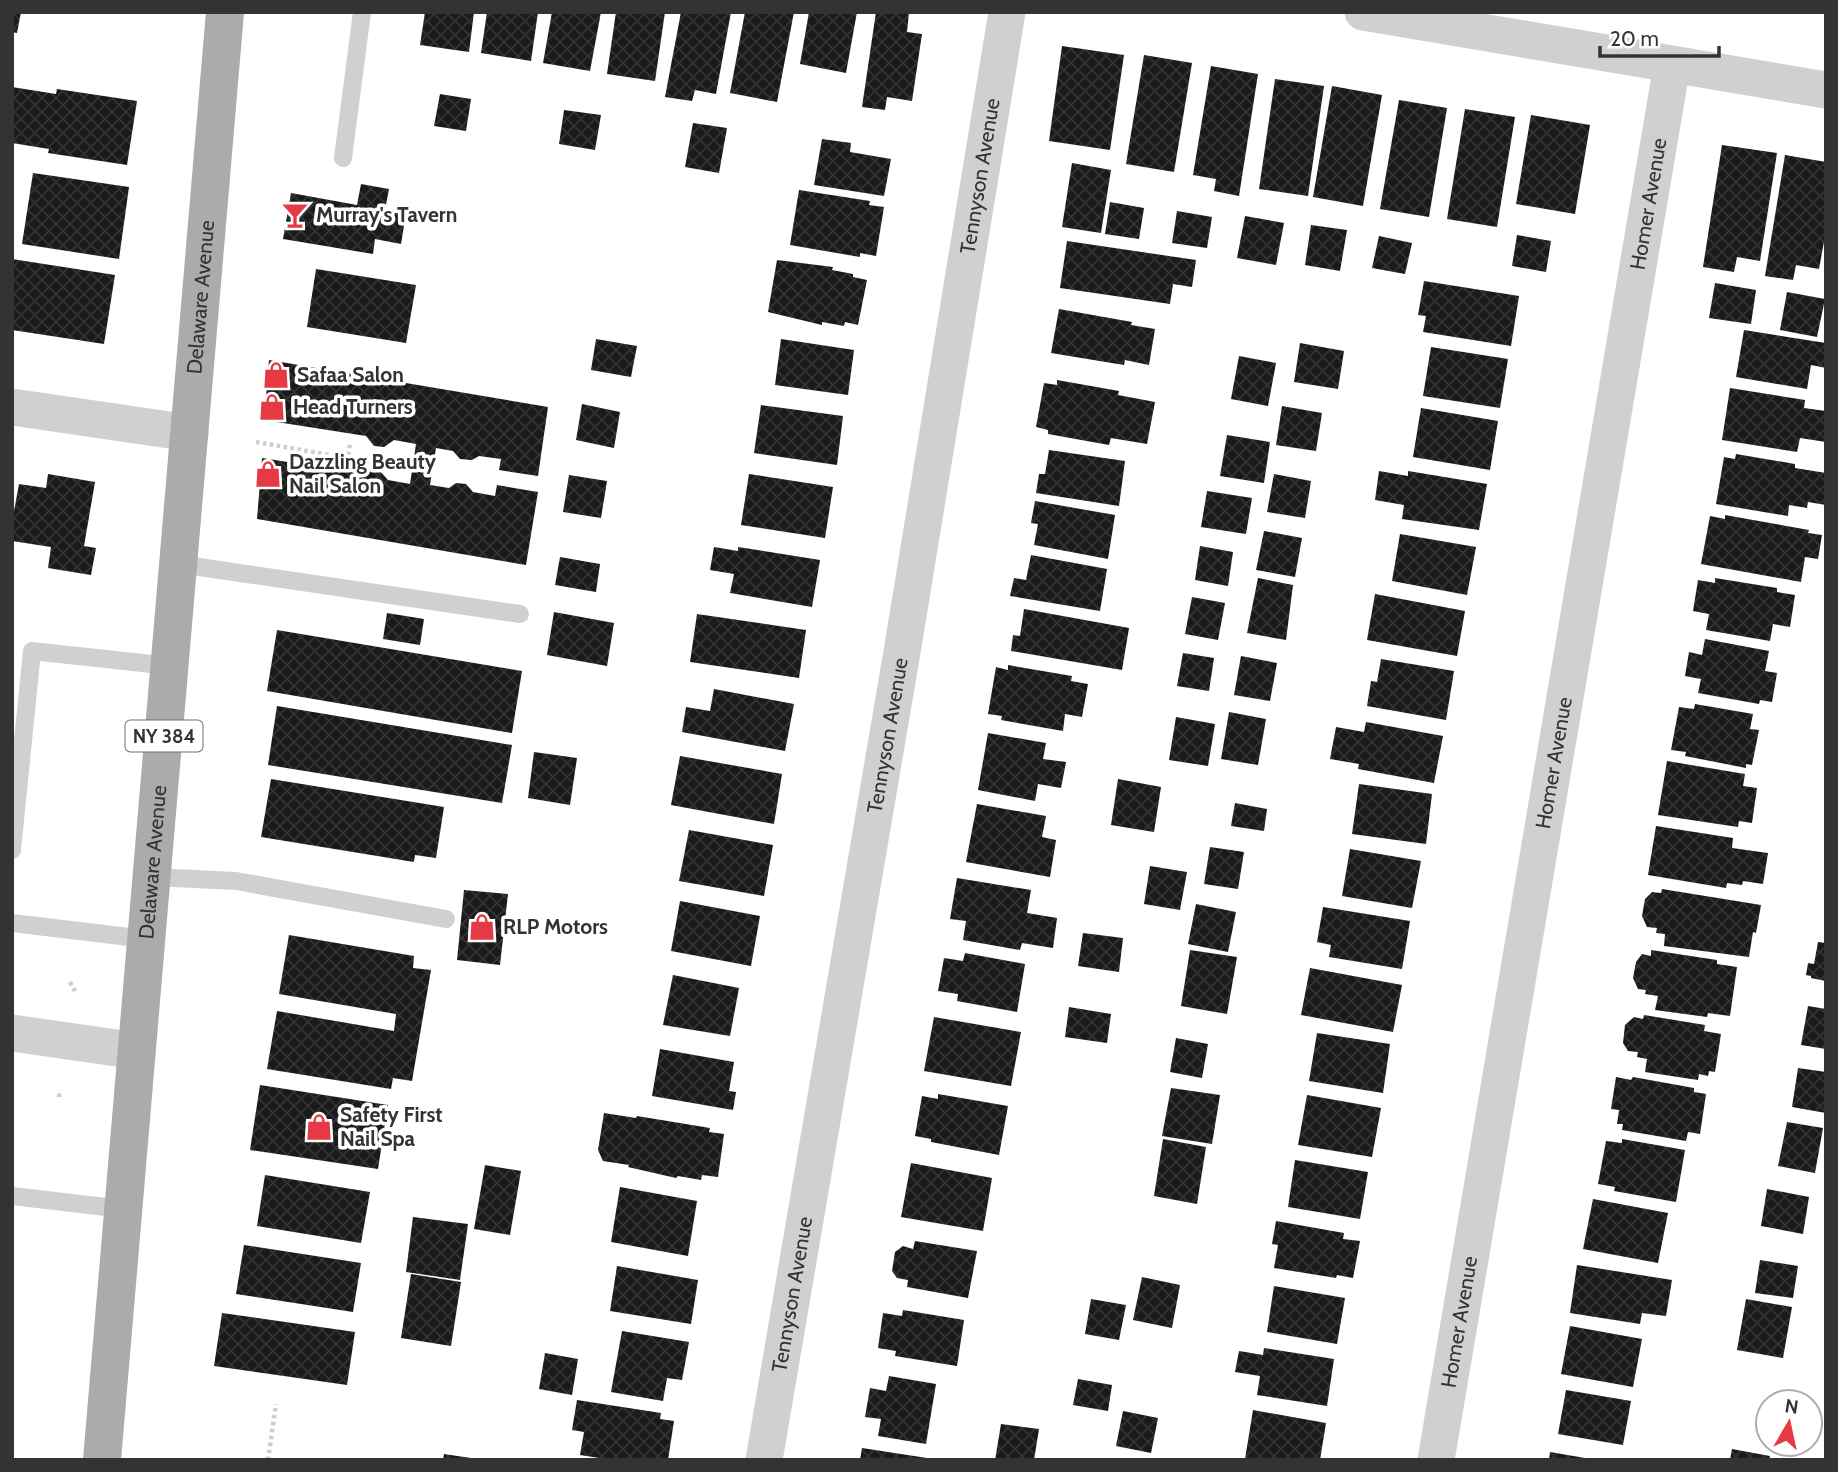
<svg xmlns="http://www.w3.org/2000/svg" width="1838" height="1472" font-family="Cabin,sans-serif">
<defs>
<pattern id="building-cross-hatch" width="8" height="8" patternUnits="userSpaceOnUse" patternTransform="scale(1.75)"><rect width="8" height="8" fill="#1a1a1a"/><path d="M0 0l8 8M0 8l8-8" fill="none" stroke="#333"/></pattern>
</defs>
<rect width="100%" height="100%" fill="#fff"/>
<path fill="url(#building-cross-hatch)" d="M12,12H21L17,33L12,32Z
M425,12H474L469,52L420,45Z
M487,12H538L531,61L481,53Z
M552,12H601L590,71L543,63Z
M616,12H665L655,81L607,74Z
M681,12H731L716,94L695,90L692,101L665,97Z
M745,12H794L777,102L730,93Z
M809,12H857L846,73L800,64Z
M876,12H909L907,32L922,34L912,101L887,97L885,110L862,107Z
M1062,46L1124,55L1110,150L1049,141Z
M1144,55L1192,63L1174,172L1126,164Z
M1211,66L1258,74L1239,196L1214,191L1216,179L1193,175Z
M1275,79L1324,86L1308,196L1259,189Z
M1332,86L1382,95L1363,206L1313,197Z
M12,87L56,94L57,89L137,101L127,165L48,153L49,149L12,143Z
M440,94L471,99L466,131L434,126Z
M1399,100L1447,108L1429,217L1380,209Z
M1465,109L1515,117L1497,227L1447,219Z
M564,110L601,115L595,150L559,144Z
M1531,115L1590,125L1575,214L1516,204Z
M693,123L727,128L719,173L685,167Z
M822,139L851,143L850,152L891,159L884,196L814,185Z
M1722,145L1777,153L1760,261L1737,257L1734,272L1703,267Z
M1785,155L1826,162V231L1819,269L1796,265L1793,280L1765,276Z
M1072,163L1111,170L1101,233L1062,227Z
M33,173L129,187L119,259L22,244Z
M361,184L389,189L385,210L406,214L401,244L375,239L373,254L283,239L291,193L357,205Z
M799,190L870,201L869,205L884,207L876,256L860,253V257L790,245Z
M1110,202L1144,208L1139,239L1105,234Z
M1177,211L1212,217L1207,248L1172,243Z
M1245,216L1284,223L1276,265L1237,258Z
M1311,225L1347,230L1340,271L1305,265Z
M1517,235L1551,241L1546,272L1512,266Z
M1379,236L1412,243L1405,274L1372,268Z
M1067,241L1196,260L1192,287L1173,284L1170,304L1060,288Z
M12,259L115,275L104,344L12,330Z
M777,260L833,267L832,270L853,274V277L867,280L858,325L845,322L844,326L822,322V325L768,312Z
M316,269L416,285L406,343L307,327Z
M1424,281L1519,296L1511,346L1423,332L1426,316L1418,315Z
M1715,283L1756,290L1751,324L1709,318Z
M1787,292L1825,299L1817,337L1780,330Z
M1059,309L1132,322L1131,325L1155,329L1149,365L1125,360L1124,365L1051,353Z
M1744,330L1826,343V368L1811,365L1807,389L1736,377Z
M596,339L637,346L631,377L591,370Z
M781,339L854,350L848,395L775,385Z
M1300,343L1344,351L1338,389L1294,382Z
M1431,347L1508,359L1500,408L1423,396Z
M1239,356L1276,363L1268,406L1231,399Z
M269,360L548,407L538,476L499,470L501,459L479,456L472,460L460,459L453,451L436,448L430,485L449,488L456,483L466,484L473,492L495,496L497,485L538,492L526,565L257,519L262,458L359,473L370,468L379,470L388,480L410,484L416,444L394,440L384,447L374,446L366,436L264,420Z
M1057,380L1119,391L1118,395L1155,402L1147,444L1111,438L1109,445L1048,434V430L1036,427L1044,383L1057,385Z
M1730,388L1805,400L1804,408L1826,411V442L1800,438L1797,452L1722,440Z
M582,404L620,412L614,448L576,440Z
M761,405L843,416L837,465L754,453Z
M1282,406L1322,413L1316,451L1276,445Z
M1421,408L1498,421L1490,470L1413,457Z
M1227,435L1270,442L1264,483L1220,476Z
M1049,450L1125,461L1119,506L1036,493L1039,474H1045Z
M1736,454L1795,464V468L1826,473V505L1808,502L1807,508L1789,505L1788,516L1716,504L1724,457L1735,459Z
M1379,471L1408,476V471L1487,484L1479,530L1402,519L1404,505L1375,500Z
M48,474L95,482L84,546L96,548L91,575L48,568L51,547L12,541V522L19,484L46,488Z
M749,474L833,487L825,538L741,525Z
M1274,474L1311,481L1305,518L1267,512Z
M569,475L607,481L601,518L563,512Z
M1207,491L1252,498L1246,534L1201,527Z
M1035,501L1115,515L1108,559L1034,545L1038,524L1031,523Z
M1725,515L1809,530L1808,533L1822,535L1818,559L1805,557L1801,582L1701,564L1710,516L1725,519Z
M1264,531L1302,538L1295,577L1256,570Z
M1400,534L1476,547L1467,595L1392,581Z
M1200,546L1233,552L1228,586L1195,580Z
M714,547L738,551V547L820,560L812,607L730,593L734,574L710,570Z
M1031,555L1107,569L1100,611L1010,596L1014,578L1026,580Z
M560,557L600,564L596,592L555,585Z
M1258,578L1293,585L1286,640L1247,633Z
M1715,578L1777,588V592L1795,595L1790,627L1773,624L1770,641L1706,630L1709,614L1693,611L1698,580L1715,583Z
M1375,594L1465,611L1457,656L1367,640Z
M1192,597L1225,603L1218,640L1185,634Z
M1024,609L1129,628L1122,670L1011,651L1013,635L1020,636Z
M554,612L614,623L607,666L547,655Z
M387,613L424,619L420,645L383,639Z
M697,614L806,630L799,678L690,662Z
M277,630L522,671L512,733L267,691Z
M1705,639L1769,651L1765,671L1777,673L1772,702L1760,700L1759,704L1698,693L1701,679L1685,676L1689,652L1702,655Z
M1183,653L1214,658L1209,691L1177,686Z
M1241,656L1277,663L1270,701L1234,695Z
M1381,659L1454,671L1446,720L1367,706L1371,681L1377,682Z
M1008,665L1072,676L1071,681L1088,684L1082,717L1065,714L1063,731L1001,720L1002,716L988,714L996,667L1008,670Z
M714,689L794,704L785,751L682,732L686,707L710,711Z
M1695,704L1753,714L1750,729L1759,730L1752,765L1746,764V768L1685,756L1686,752L1671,750L1679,707L1694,709Z
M277,706L512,745L502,803L268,765Z
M1229,712L1266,719L1258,765L1221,759Z
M1176,717L1215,724L1208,766L1169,760Z
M1366,722L1443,736L1434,783L1358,769L1359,764L1330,759L1336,727L1364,732Z
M988,733L1046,743L1043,759L1066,762L1061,788L1038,784L1035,801L978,790Z
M534,752L577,758L570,805L528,798Z
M680,756L782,774L774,824L671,805Z
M1667,761L1745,774L1743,786L1757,788L1752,823L1739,821L1738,827L1658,815Z
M271,779L444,807L436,858L415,855L414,862L261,837Z
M1118,779L1161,787L1154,832L1111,825Z
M1359,784L1432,794L1426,844L1352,834Z
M1235,803L1267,809L1264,831L1231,826Z
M977,804L1046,816L1042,837L1056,840L1050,877L966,862Z
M1656,826L1733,838L1732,848L1768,853L1763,884L1743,881L1742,885L1727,883L1726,888L1648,875Z
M689,830L773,845L764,896L679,881Z
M1210,847L1244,852L1238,889L1204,884Z
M1350,849L1421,861L1412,908L1342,896Z
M1150,866L1187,872L1180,910L1144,904Z
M957,878L1031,890L1027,913L1057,918L1053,948L1022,943L1020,950L963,940L966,921L950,919Z
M1662,889L1761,905L1756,933L1753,932L1749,957L1664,946L1665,934L1656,933L1657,928L1647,927L1642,916L1645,899L1652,892L1661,893Z
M464,890L508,894L500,965L457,960Z
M680,901L760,916L751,966L671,951Z
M1196,904L1236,912L1228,952L1188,944Z
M1323,907L1410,921L1402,969L1329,957L1331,945L1317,942Z
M1083,933L1123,938L1119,972L1078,966Z
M289,935L414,956L413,968L431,970L412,1081L393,1078L391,1089L267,1069L277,1011L394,1031L396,1014L279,994Z
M1818,942L1826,943V981L1811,978V976L1806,975L1808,963L1814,964Z
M1190,950L1237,957L1227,1014L1181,1006Z
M1651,950L1717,960V964L1737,967L1730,1016L1708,1013L1707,1017L1655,1010L1658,996L1645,994L1646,990L1638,989L1633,978L1636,962L1642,954L1651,956Z
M965,953L1025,964L1017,1012L957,1001L958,994L938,991L944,958L963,961Z
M1310,968L1402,985L1393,1032L1301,1015Z
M673,975L739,988L730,1036L663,1025Z
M1808,1006L1826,1009V1049L1801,1045Z
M1069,1007L1111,1014L1107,1043L1065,1037Z
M1644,1015L1705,1025L1704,1031L1721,1034L1715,1072L1709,1071L1708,1076L1699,1074L1698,1080L1645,1072L1647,1059L1637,1057L1638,1052L1628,1051L1623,1043L1625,1025L1634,1017L1643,1019Z
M934,1017L1021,1032L1011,1086L924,1071Z
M1317,1033L1390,1044L1383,1093L1309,1081Z
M1176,1038L1208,1044L1202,1078L1170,1072Z
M660,1049L734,1062L729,1091L736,1092L733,1110L652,1096Z
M1798,1068L1826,1072V1113L1792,1107Z
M1616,1077L1631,1080L1633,1077L1694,1088V1092L1706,1094L1700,1134L1688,1132L1686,1141L1622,1130L1623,1124H1617L1619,1110L1611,1109Z
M260,1085L388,1105L378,1169L250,1150Z
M1171,1088L1220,1095L1212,1144L1162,1136Z
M938,1094L1008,1106L999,1155L931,1142V1139L915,1136L922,1096L938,1099Z
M1307,1095L1381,1108L1372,1157L1298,1145Z
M604,1113L636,1118L637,1116L710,1128L709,1132L724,1134L718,1177L702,1175L701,1180L678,1176L676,1178L628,1167L629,1165L603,1161L598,1150Z
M1787,1122L1823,1128L1815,1173L1778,1166Z
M1163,1139L1206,1147L1197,1204L1154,1196Z
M1622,1139L1685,1150L1676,1202L1614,1191L1615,1187L1598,1184L1606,1141L1622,1143Z
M1295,1160L1368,1172L1360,1219L1288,1207Z
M911,1163L992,1178L983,1231L901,1217Z
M485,1165L521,1171L510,1235L474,1229Z
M265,1175L370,1192L361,1243L257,1226Z
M620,1187L697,1201L688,1256L611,1242Z
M1767,1189L1809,1197L1803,1234L1761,1226Z
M1593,1199L1668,1213L1658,1263L1583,1249Z
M413,1217L468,1224L460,1280L406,1272Z
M1276,1221L1344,1233L1343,1239L1360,1241L1353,1278L1337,1275L1336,1278L1274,1268L1278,1245L1272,1244Z
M915,1241L977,1251L968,1298L907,1287L908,1280L897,1278L892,1271L895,1252L903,1246L913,1249Z
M244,1245L361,1263L353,1312L236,1294Z
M1760,1260L1798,1266L1793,1298L1755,1293Z
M1577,1265L1672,1280L1666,1316L1642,1313L1640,1324L1570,1313Z
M617,1266L698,1280L691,1324L610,1311Z
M411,1274L461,1282L451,1346L401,1338Z
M1142,1277L1180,1285L1172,1328L1133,1320Z
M1274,1286L1345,1298L1337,1344L1267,1332Z
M1091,1299L1126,1305L1119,1340L1085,1334Z
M1746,1299L1792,1307L1783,1358L1737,1350Z
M903,1310L964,1320L957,1366L895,1356L896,1351L878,1348L883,1313L902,1316Z
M222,1313L355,1332L347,1385L214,1366Z
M1570,1326L1642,1339L1633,1387L1561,1374Z
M622,1331L689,1342L682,1380L667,1378L663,1401L611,1392Z
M1264,1348L1334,1359L1327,1406L1257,1395L1260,1376L1235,1372L1239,1351L1263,1355Z
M545,1353L578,1359L572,1395L539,1389Z
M889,1376L936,1384L926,1444L878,1436L881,1419L865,1417L870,1388L886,1391Z
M1078,1379L1112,1385L1108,1411L1073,1405Z
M1566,1390L1631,1401L1623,1445L1558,1434Z
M577,1400L661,1413L660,1419L674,1421L668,1460H612L580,1455L584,1432L572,1430Z
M1253,1410L1326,1423L1320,1460L1245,1459Z
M1123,1411L1158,1418L1151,1453L1116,1446Z
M1001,1424L1039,1429L1034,1460H995Z
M862,1448L927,1458V1460H860Z
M1732,1449L1770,1456L1769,1460H1730Z
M1550,1452L1585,1458V1460H1549Z
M444,1454L471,1458V1460H443Z"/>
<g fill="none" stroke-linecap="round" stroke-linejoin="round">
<path stroke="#cdcdcd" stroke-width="4.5" stroke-dasharray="3.5 3.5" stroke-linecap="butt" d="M256,442L398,467
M346,469L350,444
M70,982L75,991
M59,1097L60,1090
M268,1460L276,1404"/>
<path stroke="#d0d0d0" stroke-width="18" d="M343,158L362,12
M179,564L520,614
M12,850L32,651L170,666
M152,877L236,881L446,919
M12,923L146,939
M12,1196L123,1209"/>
<g stroke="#d0d0d0" stroke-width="37">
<path d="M1363,12L1826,90"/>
<path d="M12,407L190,433"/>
<path d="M12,1033L137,1051"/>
<path id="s1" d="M764,1460L902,652L1007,12"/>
<path id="s2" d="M1436,1460L1672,65"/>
</g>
<path stroke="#ababab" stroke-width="38" id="s3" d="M102,1460L225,12"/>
</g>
<defs>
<symbol id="bar-bare" viewBox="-9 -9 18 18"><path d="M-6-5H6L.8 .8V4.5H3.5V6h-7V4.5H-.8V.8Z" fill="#e63946" stroke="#fff" stroke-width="2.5" paint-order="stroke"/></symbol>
<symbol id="shop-bare" viewBox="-9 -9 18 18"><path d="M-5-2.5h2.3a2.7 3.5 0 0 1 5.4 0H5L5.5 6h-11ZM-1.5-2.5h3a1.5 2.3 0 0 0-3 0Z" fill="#e63946" stroke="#fff" stroke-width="2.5" paint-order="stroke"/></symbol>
</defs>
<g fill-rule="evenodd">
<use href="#bar-bare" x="276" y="196" width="38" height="38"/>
<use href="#shop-bare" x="257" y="356" width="38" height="38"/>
<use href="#shop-bare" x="253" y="388" width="38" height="38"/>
<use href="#shop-bare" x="249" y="455" width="38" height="38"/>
<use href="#shop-bare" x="463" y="908" width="38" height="38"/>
<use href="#shop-bare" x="300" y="1108" width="38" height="38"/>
</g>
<g text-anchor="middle" stroke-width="7" stroke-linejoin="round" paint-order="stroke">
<rect fill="#fff" stroke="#707070" stroke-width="2" x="125.5" y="720.5" width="77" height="31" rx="5"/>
<g font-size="19" font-weight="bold" fill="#333">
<text x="164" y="743">NY 384</text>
</g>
<g font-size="21" fill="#333" stroke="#fff">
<text dy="7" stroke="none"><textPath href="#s1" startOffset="1302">Tennyson Avenue</textPath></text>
<text dy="7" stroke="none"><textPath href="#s2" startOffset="1274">Homer Avenue</textPath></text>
<text dy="7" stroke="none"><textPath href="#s3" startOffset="1167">Delaware Avenue</textPath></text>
<text dy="7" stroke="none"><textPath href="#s1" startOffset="735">Tennyson Avenue</textPath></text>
<text dy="7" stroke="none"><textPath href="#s2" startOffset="707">Homer Avenue</textPath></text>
<text dy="7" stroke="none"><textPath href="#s3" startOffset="600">Delaware Avenue</textPath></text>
<text dy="7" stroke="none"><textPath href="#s1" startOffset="168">Tennyson Avenue</textPath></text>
<text dy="7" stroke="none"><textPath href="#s2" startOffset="140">Homer Avenue</textPath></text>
</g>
<g font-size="21" font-weight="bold" fill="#333" stroke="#fff" text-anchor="start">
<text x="316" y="222">Murray's Tavern</text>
<text x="297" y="382">Safaa Salon</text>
<text x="293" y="414">Head Turners</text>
<text x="289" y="469">Dazzling Beauty<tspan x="289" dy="24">Nail Salon</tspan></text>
<text x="503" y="934">RLP Motors</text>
<text x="340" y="1122">Safety First<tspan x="340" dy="24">Nail Spa</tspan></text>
</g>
</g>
<rect width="1838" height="1472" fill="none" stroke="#333333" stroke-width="28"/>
<g transform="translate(1789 1423) rotate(9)"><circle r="33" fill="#ffffff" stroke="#adadad" stroke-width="2"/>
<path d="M0-5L12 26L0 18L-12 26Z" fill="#e63946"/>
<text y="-10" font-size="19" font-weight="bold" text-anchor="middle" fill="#333333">N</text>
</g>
<path d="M1600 46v10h119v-10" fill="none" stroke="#333333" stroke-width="3.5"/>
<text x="1610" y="46" font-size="21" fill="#333333" stroke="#ffffff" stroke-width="5" paint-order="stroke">20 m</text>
</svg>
